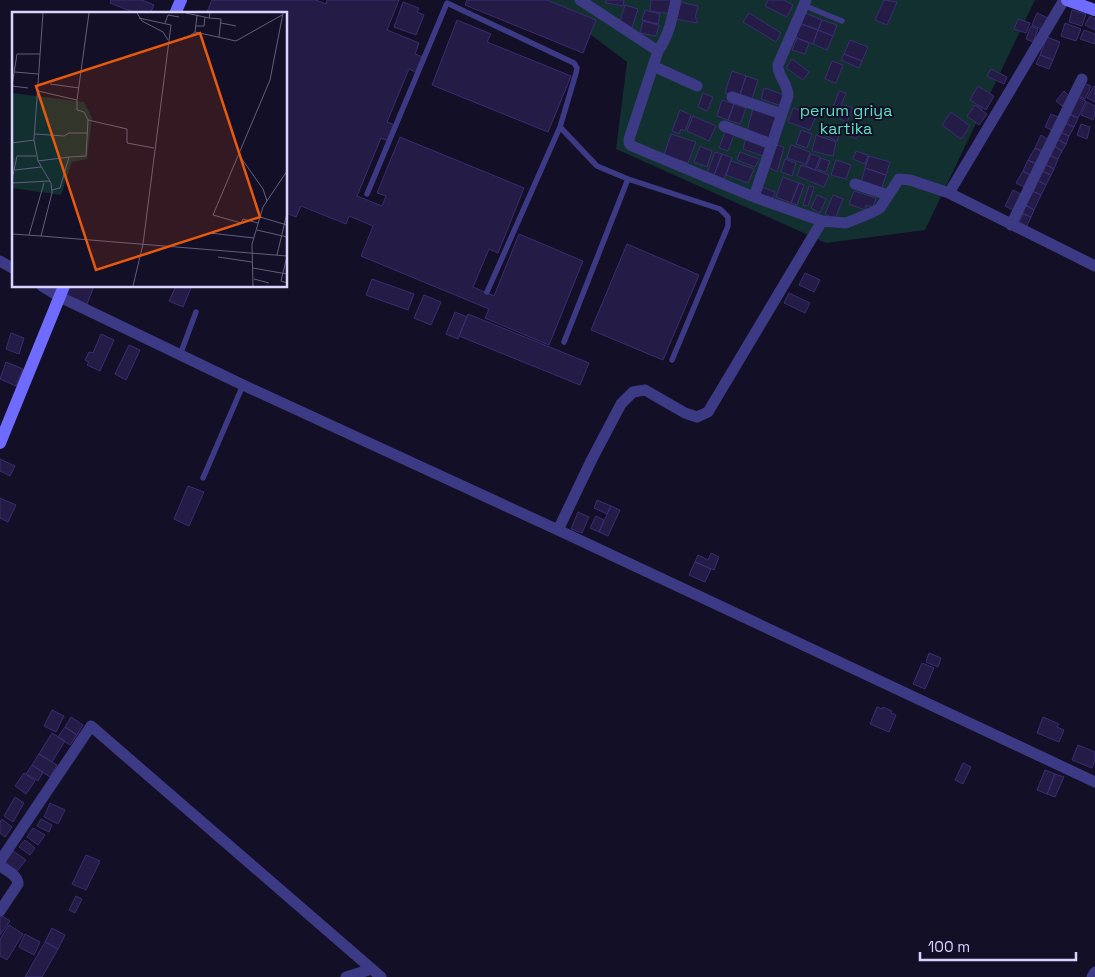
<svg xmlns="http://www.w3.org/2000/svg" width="1095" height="977" font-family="'Space Grotesk',sans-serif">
<rect width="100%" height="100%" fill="#130f26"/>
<path fill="#12302f" d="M545,0H1035L925,230L826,243L616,149L627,62Z"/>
<path fill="#241b47" stroke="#3b2d73" d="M111,0H142L154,5L150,14H138L110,3Z
M212,0H316L326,4L327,0H399L387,30L419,43L415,54L423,57L417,73L409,69L387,122L395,125L388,141L381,138L357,196L382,206L386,196L377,193L400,137L524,188L498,253L489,249L473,287L494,296L519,234L583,261L549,345L485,318L489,309L361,256L373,226L349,216L346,224L301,206L296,217L286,213V14H206Z
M467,0H547L596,20L583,53L465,5Z
M606,0H624L623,6L606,3Z
M651,0H675L672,14L650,11Z
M768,0H784L793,5L787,17L765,6Z
M884,0L897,2L887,25L875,20Z
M403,2L419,8L417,12L424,15L416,35L394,27Z
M680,2L698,6L695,18H697V23L676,19Z
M625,5L638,9L632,28L619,24Z
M645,10L660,14L658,24L642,20Z
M1072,10L1086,14L1082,26L1069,22Z
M803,12L822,20L818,30L799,23Z
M749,13L781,33L776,42L743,22Z
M1037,13L1048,18L1043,30L1032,25Z
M1090,16L1095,19V30L1085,25Z
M1018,19L1030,23L1026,33L1014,29Z
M457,20L491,34L487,42L571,76L548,132L432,85Z
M822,20L837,25L833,36L818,30Z
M643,21L659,25L656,36L640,33Z
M799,23L818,30L813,44L794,37Z
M1065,23L1081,29L1076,41L1061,36Z
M1031,26L1038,29L1033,42L1026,39Z
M818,30L833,36L827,50L813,44Z
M1084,30L1095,34V44L1080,39Z
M1047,37L1060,42L1053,60L1040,55Z
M797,38L809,43L805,54L792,50Z
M850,40L868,47L862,61L844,54Z
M844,54L862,61L859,68L841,60Z
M1040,55L1053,60L1049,69L1036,64Z
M792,59L809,72L803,80L786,68Z
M832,61L843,65L836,83L825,79Z
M991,69L1007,77L1004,84L987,76Z
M732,71L746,76L739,98L725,93Z
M746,76L758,80L751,102L739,98Z
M1082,82L1091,86L1085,99L1076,95Z
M978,86L994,96L986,110L970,100Z
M1094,86L1095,87V102L1087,98Z
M764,88L785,95L782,106L761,99Z
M839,91L846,93L836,118L830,116Z
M1064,91L1070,97L1062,106L1056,101Z
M703,93L713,97L707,111L698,107Z
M1077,97L1086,101L1078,118L1069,114Z
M722,100L734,104L728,120L717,116Z
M1087,102L1095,106V115L1093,120L1081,115Z
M734,104L746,108L740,124L728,120Z
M845,105L853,108L847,122L840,119Z
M975,105L987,114L979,125L967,116Z
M753,108L777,114L770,138L747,131Z
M793,108L816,116L810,130L788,122Z
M680,110L691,115L685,131L681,129L679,134L672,131Z
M951,112L970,126L961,139L942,125Z
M1051,114L1060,118L1054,131L1045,127Z
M1069,114L1078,118L1074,127L1065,123Z
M693,116L716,126L709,141L687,131Z
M1065,123L1074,127L1069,136L1060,132Z
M828,124L841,129L837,141L824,135Z
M1081,124L1090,127L1087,139L1077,135Z
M849,127L860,133L856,139L846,134Z
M726,129L735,132L728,151L719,148Z
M801,130L812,134L807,148L796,144Z
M1060,132L1069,136L1066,144L1057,139Z
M671,134L696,142L688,163L664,155Z
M816,135L836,142L833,156L812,151Z
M1041,135L1049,140L1043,152L1035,148Z
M746,138L770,145L766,157L743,149Z
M1057,139L1066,144L1062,151L1054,146Z
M776,145L784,147L777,172L768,167Z
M791,145L810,152L806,164L787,158Z
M700,146L712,151L707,167L694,162Z
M1054,146L1062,151L1058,159L1049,155Z
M1035,148L1043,152L1036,164L1028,160Z
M856,151L868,155L865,164L853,159Z
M715,152L722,154L714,175L707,173Z
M740,152L759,159L755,167L737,160Z
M722,154L732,158L724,179L714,175Z
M811,154L820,157L815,170L806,166Z
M1049,155L1058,159L1054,169L1045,164Z
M869,156L890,162L886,175L865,168Z
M821,158L830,161L826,172L817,169Z
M785,159L796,163L792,176L781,172Z
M836,160L851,165L846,179L831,175Z
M1028,160L1036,164L1030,175L1023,171Z
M731,161L754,169L748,183L726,175Z
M1045,164L1054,169L1051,175L1042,171Z
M801,165L829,175L824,187L797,176Z
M865,168L886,175L881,190L861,183Z
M1023,171L1030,175L1024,187L1016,183Z
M1042,171L1051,175L1046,185L1037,180Z
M783,177L799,183L791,203L776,197Z
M1037,180L1046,185L1041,195L1032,191Z
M799,183L804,185L797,205L791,203Z
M809,186L814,187L808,206L803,205Z
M762,187L775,192L772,200L759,195Z
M1013,190L1023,195L1015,211L1005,206Z
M854,191L876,198L873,207L866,205L865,210L849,204Z
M1032,191L1041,195L1034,210L1026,205Z
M817,195L826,199L820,213L811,208Z
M833,195L843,199L835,219L825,214Z
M1023,204L1034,210L1031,217L1019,212Z
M1023,214L1031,217L1025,230L1017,226Z
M627,244L699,275L663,360L591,330Z
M805,273L820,280L814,292L799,285Z
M372,279L414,294L408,310L366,295Z
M68,286H94L87,304L64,294Z
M176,286H187L191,288L183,307L169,301Z
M789,293L810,303L805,313L784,303Z
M424,295L441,302L431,325L414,318Z
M455,312L467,317L458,339L446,334Z
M468,314L589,363L580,385L459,336Z
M11,333L24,338L19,354L6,349Z
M101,334L114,340L100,371L87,365L89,362L85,360L89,352L93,353Z
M129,345L140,350L126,380L115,374Z
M6,362L23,369L16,386L0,379Z
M0,459L15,466L10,476L0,471Z
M188,486L204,492L189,526L174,519Z
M0,498L16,505L8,522L0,518Z
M597,500L611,506L607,514L594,508Z
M611,506L620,510L608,536L599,532Z
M578,512L589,517L582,533L571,529Z
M596,516L604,520L599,532L590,528Z
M711,553L719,557L714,570L695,562L698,555L708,560Z
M695,562L711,569L705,582L689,575Z
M929,653L941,658L938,667L926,662Z
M922,663L934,668L925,689L913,684Z
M877,707L882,709L883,707L892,711L891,713L896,715L889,732L870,724Z
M52,710L64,716L56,732L44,726Z
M71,717L83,725L77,735L65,727Z
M1043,717L1059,724L1057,727L1064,730L1059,742L1037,733Z
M65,727L77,735L70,745L58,737Z
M52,733L65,741L52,762L39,754Z
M1078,745L1095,752V760L1092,768L1072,760Z
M39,754L57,765L50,777L32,765Z
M963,763L971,767L963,784L955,780Z
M32,765L43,772L38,781L26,774Z
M1045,770L1055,774L1047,794L1037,790Z
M24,773L35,781L26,794L15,786Z
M1055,774L1064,777L1055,797L1047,794Z
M15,797L24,803L13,822L4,816Z
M50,803L65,810L58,824L44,817Z
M2,819L12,827L5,837L0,833V822Z
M41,819L52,825L49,832L37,826Z
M33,828L45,835L38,845L27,837Z
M25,840L35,848L30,855L19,847Z
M13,851L26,860L17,871L5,862Z
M86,855L100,861L86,890L72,884Z
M76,896L82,899L75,913L69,910Z
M1,915L10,921L0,935V917Z
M9,925L23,934L7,960L0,956V939Z
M52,928L65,935L58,949L45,942Z
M25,934L40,942L34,955L19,947Z
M45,942L58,949L42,977H25Z"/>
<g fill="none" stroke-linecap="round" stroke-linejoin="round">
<path stroke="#3d3a85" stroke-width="5.5" d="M803,5L842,21
M560,127L597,166L628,179L720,209L728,217V226L672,360
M367,194L447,3L574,63L577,68L576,73L560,127L487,292
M564,342L628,179
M180,355L196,312
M203,478L243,385"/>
<path stroke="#3d3a85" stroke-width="11" d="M580,0L658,51L629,139V143L632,146L754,197L822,221L846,223L871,213L880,208L899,179L910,180L949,193L1064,0
M658,51C669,35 672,19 676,0
M653,66L697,86
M732,97L782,114
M724,126L771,144
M855,184L888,195
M949,193L1095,266
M754,197L788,96C788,83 777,76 778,65L806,0
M1011,225L1082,79
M0,261L14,269
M42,286L60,297L243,385L558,530L1095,782
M558,530L592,459L621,404L633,392L645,390L685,413L697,417L708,412L822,221
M0,861L91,726L381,977
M0,866C7,871 18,875 18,884L0,911
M346,977L372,969
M1092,977L1095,972"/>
<path stroke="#6f6bff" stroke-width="12" d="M1067,0L1095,10
M175,14L181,0
M0,443L64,286"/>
</g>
<g text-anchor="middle" stroke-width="4" stroke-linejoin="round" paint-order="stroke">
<g font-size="16" fill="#5fe0c0" stroke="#130f26">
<text x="846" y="116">perum griya<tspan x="846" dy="18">kartika</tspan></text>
</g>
</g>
<g transform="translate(12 12)">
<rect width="275" height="275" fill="#130f26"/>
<path d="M0,81L72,90L80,106L75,147L60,150L49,183L0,176Z" fill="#12302f"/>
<path fill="none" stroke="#625e7d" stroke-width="1" d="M125,1L130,9L151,20L156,28M174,1L197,6M198,1L197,6L209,7L207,25M153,11L156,3L167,5M209,11L224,14M184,14H192L193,5M183,20L224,29L270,3M179,23L183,20L185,4M3,60L26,62M38,72L67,76M0,74L5,42H28M0,74L16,76M26,79L65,88V98L72,100L76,108L74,144L57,145L48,176L40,178M65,88L77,1M76,108L115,117V131L142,136M23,122L52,124L57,121H76M0,131L22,128M227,143L251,177L255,189M26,149L57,145M3,158L29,155M0,168L5,144H24M0,171L38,169M248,205L275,213M246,211L231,207L229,211L201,203L258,68L271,1M245,218L275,225M198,221L242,226M0,222L29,224L40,181L39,171L26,149L22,128L31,1M17,223L32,171M29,224L275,244L269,269L275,271M265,243L275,201M206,245L240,250M241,256L275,262M242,267L257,271M121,274L131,232L159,13L127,6M241,274L240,232L251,195L275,159"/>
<path fill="#e8590c" fill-opacity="0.15" stroke="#e8590c" stroke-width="2.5" d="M188,21L248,205L84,258L24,74Z"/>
<rect width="275" height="275" fill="none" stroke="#d9d4ff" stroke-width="2.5"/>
</g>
<path d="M920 952v8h156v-8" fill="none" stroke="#d9d4ff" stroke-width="2.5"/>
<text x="928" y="952" font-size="15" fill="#d9d4ff" stroke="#130f26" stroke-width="4" paint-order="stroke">100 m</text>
</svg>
